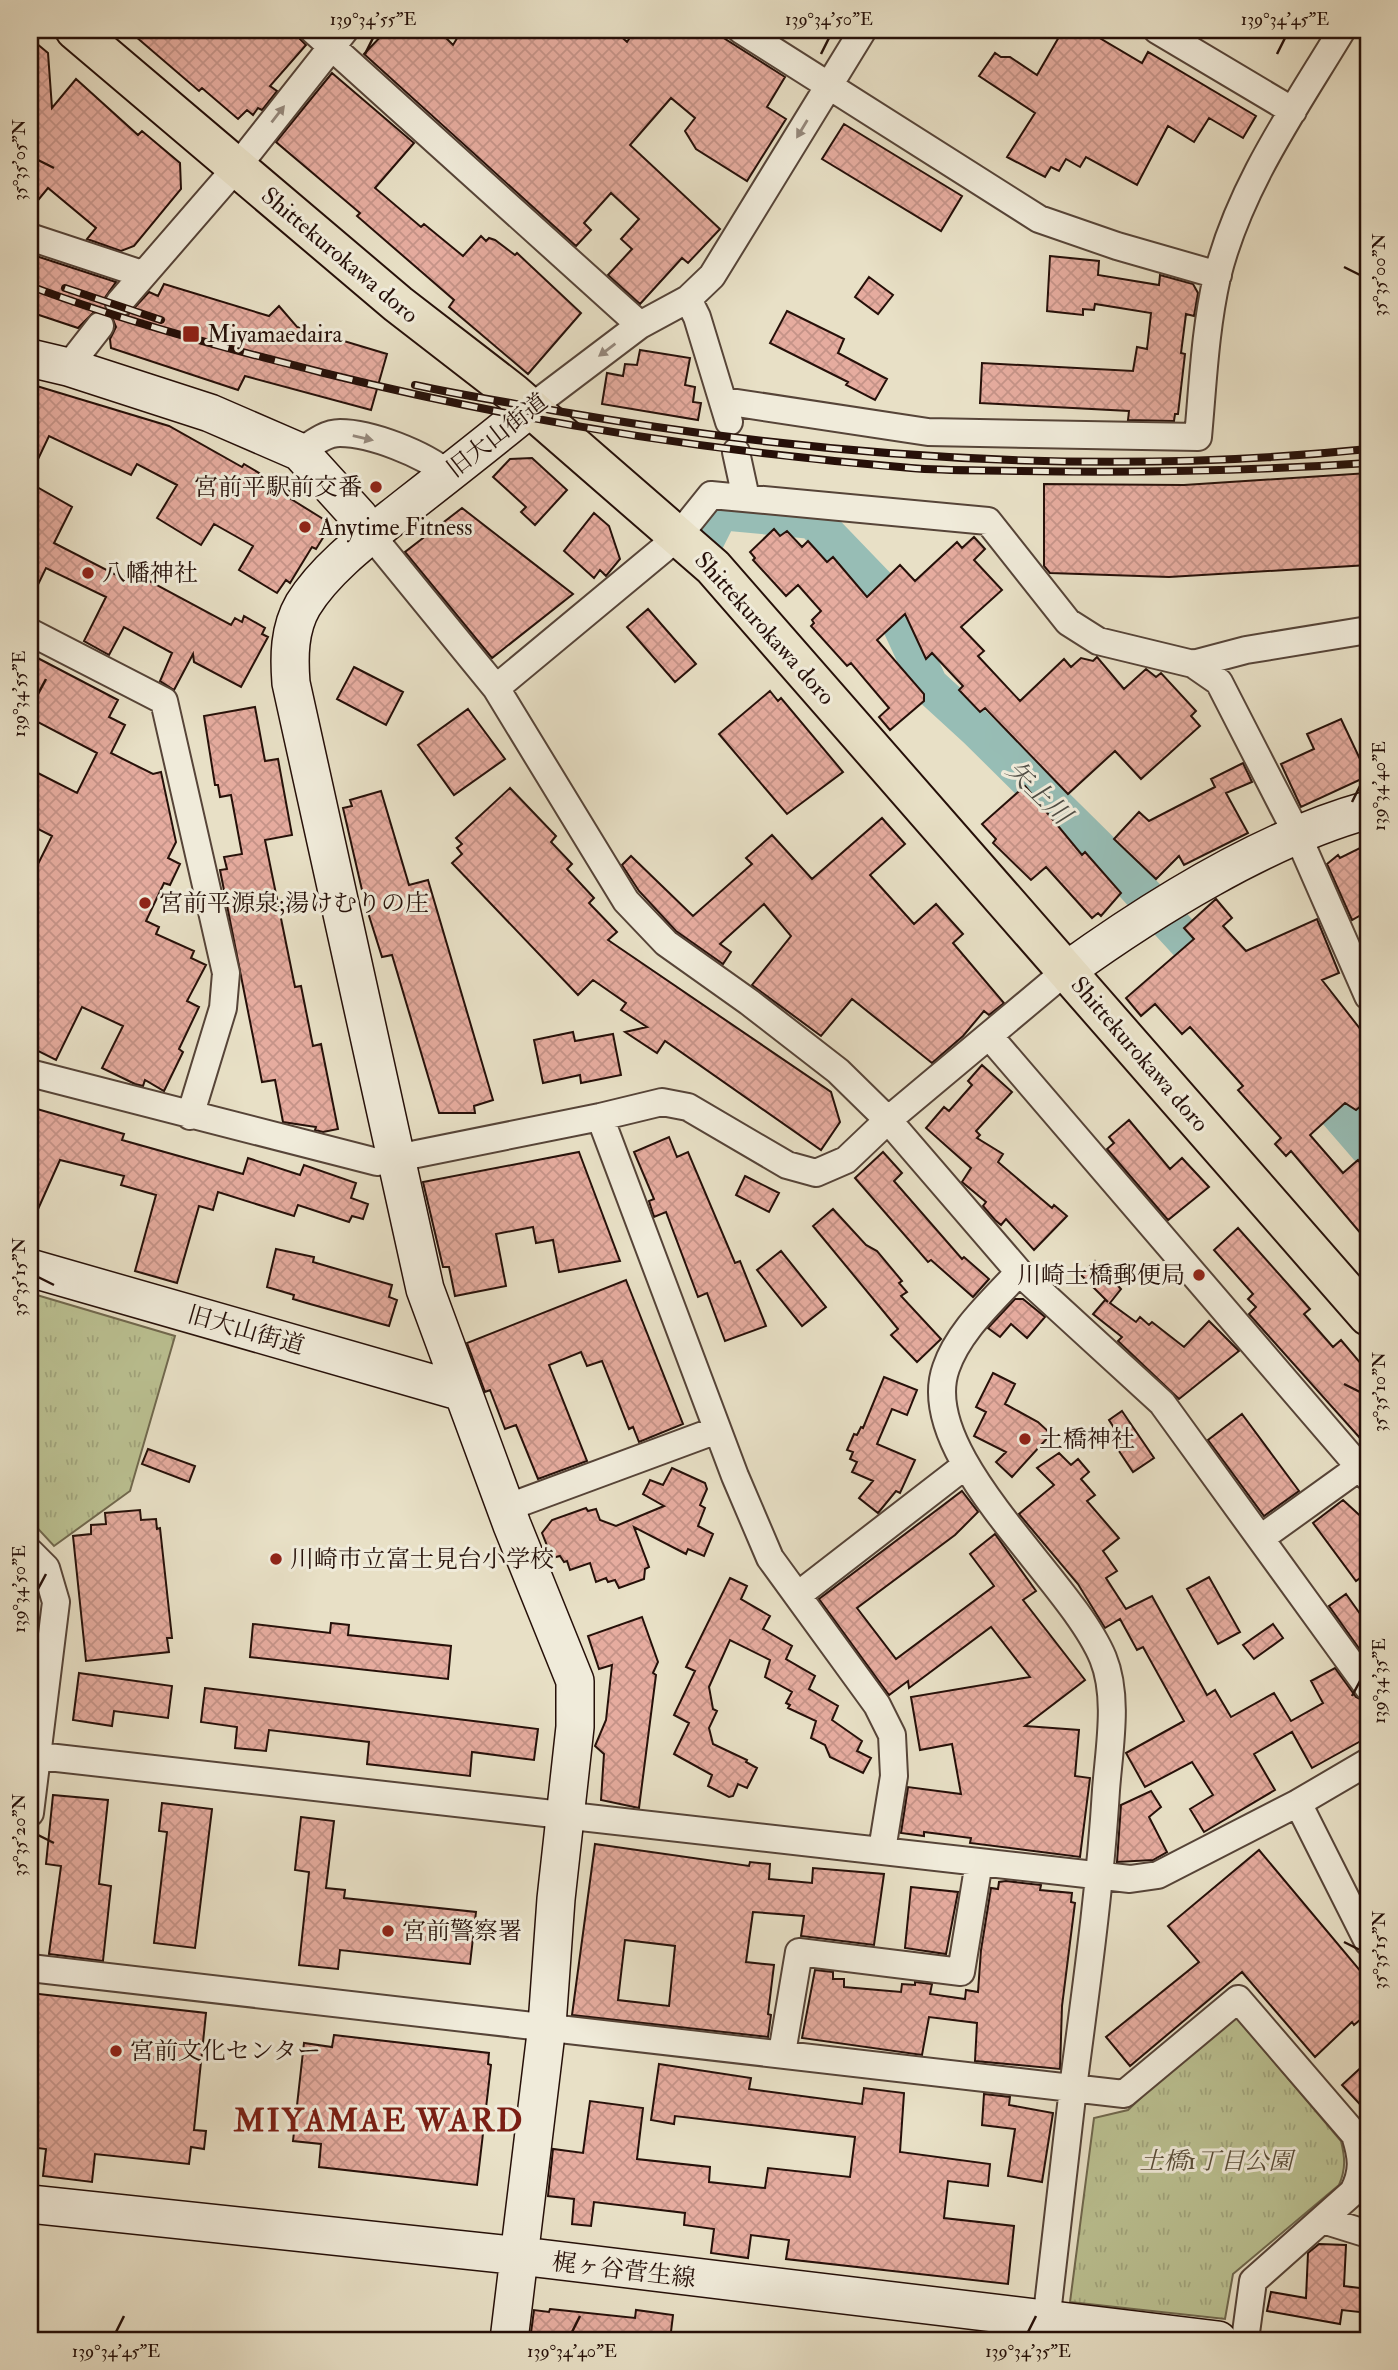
<svg xmlns="http://www.w3.org/2000/svg" width="1398" height="2370" font-family="'IM FELL Double Pica','Noto Serif JP',serif">
<defs>
<pattern id="grass-tufts" width="24" height="20" patternUnits="userSpaceOnUse" patternTransform="scale(1.75)"><rect width="24" height="20" fill="#bbc192"/><path d="M3 7l-1-3M5 7V3M7 7l1-3M15 17l-1-3M17 17v-4M19 17l1-3" fill="none" stroke="#a1a57d"/></pattern>
<pattern id="building-cross-hatch" width="8" height="8" patternUnits="userSpaceOnUse" patternTransform="scale(1.75)"><rect width="8" height="8" fill="#e6ac9f"/><path d="M0 0l8 8M0 8l8-8" fill="none" stroke="#c59388"/></pattern>
</defs>
<rect width="100%" height="100%" fill="#e8e0c6"/>
<filter id="stains"><feTurbulence type="fractalNoise" baseFrequency=".00286" numOctaves="4"/><feColorMatrix values="0 0 0 0 .2 0 0 0 0 .09 0 0 0 0 .02 0 0 0 .5 -.17"/></filter>
<radialGradient id="worn" r=".72"><stop offset=".6" stop-color="#630" stop-opacity="0"/><stop offset="1" stop-color="#630" stop-opacity=".3"/></radialGradient>
<path fill="url(#grass-tufts)" stroke="#70684e" stroke-width="2" d="M30,1293L175,1336L130,1491L54,1546L30,1520Z
M1231,2011L1341,2141C1345,2157 1346,2169 1339,2185L1233,2274L1225,2319L1070,2302L1094,2118L1128,2110Z"/>
<g fill="none" stroke-linecap="round" stroke-linejoin="round">
<path stroke="#97bdb5" stroke-width="38" d="M705,541L720,511L813,520L889,599L929,685L977,729L1133,883L1224,982
M1303,1072L1368,1147"/>
</g>
<path fill="url(#building-cross-hatch)" stroke="#261009" stroke-width="2" fill-rule="evenodd" d="M128,30H291L306,45L270,86L277,91L262,110L258,108L253,115L247,110L238,119L202,88L199,91Z
M387,30H438L453,45L462,30H614L627,42L635,30H711L785,77L767,107L786,119L747,181L696,149L685,131L695,118L671,98L630,145L720,229L688,263L682,258L640,304L608,275L632,249L621,239L639,219L611,193L584,223L591,230L576,246L364,54Z
M1063,30H1086L1142,63L1148,52L1256,116L1243,138L1209,118L1194,142L1168,126L1137,185L1086,157L1080,167L1066,159L1059,171L1051,167L1045,177L1007,157L1035,113L979,76L995,53L1001,57H1010L1037,75Z
M30,38L48,53L52,108L76,79L138,135L142,131L180,163L181,189L134,246L121,251L87,239L96,228L48,188L30,210Z
M332,73L414,143L375,188L421,227L424,224L463,256L481,236L486,241L489,238L495,240L515,255L517,253L581,313L528,374L449,307L454,300L357,216L360,213L276,142Z
M844,124L962,196L941,231L822,159Z
M30,254L116,282L104,299L107,312H94L78,328L30,312Z
M1050,256L1099,261L1098,275L1159,285L1160,275L1193,284L1198,293L1194,316L1186,314L1181,353L1185,354L1178,414H1175L1174,421L1128,420L1129,411L980,403L982,363L1133,371L1137,347L1147,349L1151,313L1095,304L1094,310L1083,309V315L1047,311Z
M869,277L893,295L878,314L855,297Z
M164,284L269,316L279,306L297,327L387,354L371,410L245,376L238,390L111,348L110,339L116,327L112,317L125,318L149,292L158,296Z
M787,311L844,339L838,353L887,379L875,400L846,385L848,382L770,343Z
M640,350L690,358L685,385L695,387L693,402L701,403L698,420L602,404L607,373L623,376L625,364L637,365Z
M30,384L169,426L242,467L244,464L294,494L291,499L328,522L326,526L329,528L316,549L312,547L290,583L286,580L277,593L239,570L253,546L214,524L201,545L157,518L177,485L137,464L131,475L49,436L30,476Z
M532,458L567,490L535,525L521,512L526,507L493,477L510,459Z
M1368,473V565L1169,577L1050,573L1044,566V484L1184,485Z
M30,483L72,507L54,543L124,579L129,570L231,625L235,618L242,622L244,616L265,628L262,634L268,637L241,687L194,662L193,654L174,690L160,681L172,653L124,627L109,655L84,641L106,597L46,568L30,601Z
M462,508L573,594L492,658L405,552Z
M594,513L609,526L620,559L606,576L600,570L594,578L564,551Z
M774,529L780,536L787,531L802,547L808,541L827,562L833,557L867,597L900,565L915,581L957,542L962,548L974,537L985,549L974,560L1002,590L961,627L984,651L978,656L1020,701L1064,659L1071,667L1081,658L1093,661L1097,657L1124,689L1146,669L1156,677L1161,673L1196,711L1191,716L1200,726L1141,779L1115,751L1068,794L985,708L980,712L959,690L963,686L932,653L926,659L905,614L877,640L924,694V701L890,730L879,717L889,708L851,663L847,666L811,626L814,623L812,620L821,611L798,585L786,596L753,560L755,558L750,552Z
M648,609L696,664L675,682L627,627Z
M30,654L118,700L109,717L125,725L111,753L153,774L161,772L176,842L168,858L180,864L170,885L164,883L146,921L159,927L156,934L194,951L191,958L206,965L187,1001L199,1007L179,1049L183,1052L164,1091L145,1080L143,1086L135,1084L102,1068L123,1026L82,1007L56,1060L30,1047V880L52,836L30,825V769L77,793L97,753L30,718Z
M354,667L403,692L386,725L337,699Z
M770,691L778,701L781,698L843,772L787,814L719,734Z
M255,707L265,761L278,759L292,835L265,840L295,987L301,986L313,1046L321,1044L338,1129L323,1132L315,1130L316,1127L283,1122L275,1080L262,1082L220,870L227,869L224,857L242,854L231,795L220,797L218,785H215L204,716Z
M468,709L505,759L454,795L418,745Z
M1341,719L1368,776L1301,807L1281,764L1314,749L1307,734Z
M1243,763L1252,782L1226,793L1248,833L1184,865L1179,856L1156,879L1114,839L1139,812L1149,821L1215,787L1211,779Z
M1025,786L1082,855L1085,852L1121,893L1101,916L1098,913L1092,918L1046,867L1031,880L993,843L996,839L982,824Z
M510,788L556,836L551,842L572,864L567,869L594,898L589,903L617,932L608,940L831,1092L840,1122L821,1150L665,1041L657,1053L625,1032L647,1027L621,1010L626,1003L593,980L578,995L452,863L462,854L457,848L462,844L456,838Z
M381,791L409,885L428,880L493,1100L474,1106L475,1113H439L392,955L382,957L365,903L343,808L352,806L350,800Z
M882,818L905,844L870,875L914,924L936,904L963,934L953,943L1004,1003L989,1015L984,1011L963,1036L932,1063L852,999L821,1036L752,985L791,936L764,904L720,944L731,952L723,964L676,931L639,891L622,865L631,856L693,916L752,864L746,858L772,835L812,879Z
M1368,844V911L1352,920L1327,864L1338,855L1340,858Z
M1216,899L1232,918L1223,926L1246,951L1317,919L1339,973L1322,980L1368,1039V1100L1356,1110L1345,1103L1310,1135L1343,1173L1358,1160L1368,1172V1242L1291,1151L1286,1156L1275,1144L1281,1138L1238,1090L1243,1086L1190,1027L1182,1034L1155,1004L1141,1016L1126,998L1194,939L1184,928Z
M573,1032L575,1041L613,1034L621,1075L581,1083L580,1075L543,1083L534,1040Z
M982,1065L1012,1092L976,1131L980,1135L977,1138L1003,1154L998,1162L1052,1208L1054,1205L1067,1216L1034,1250L1006,1219L1001,1225L995,1220L983,1206L986,1202L962,1182L971,1168L926,1128L944,1107L949,1111L972,1085L968,1081Z
M30,1107L124,1134L122,1140L243,1174L248,1158L300,1175L304,1165L356,1183L351,1198L368,1204L363,1219L352,1216L349,1222L298,1205L294,1216L218,1192L213,1210L199,1206L177,1283L135,1271L156,1195L121,1185L124,1176L60,1160L30,1227Z
M1129,1120L1170,1169L1182,1158L1209,1187L1168,1220L1107,1149L1114,1143L1109,1137Z
M669,1137L677,1157L688,1152L735,1263L740,1261L766,1326L725,1341L707,1293L698,1297L666,1212L654,1217L649,1201L654,1199L634,1152Z
M579,1152L620,1261L559,1272L553,1240L536,1243L533,1227L496,1234L506,1286L455,1296L449,1267H443L423,1182Z
M883,1152L902,1173L894,1181L962,1259L964,1257L989,1279L973,1297L931,1260L928,1262L855,1178Z
M745,1176L779,1193L769,1212L736,1195Z
M833,1209L866,1245L877,1251L902,1281L899,1283L907,1292L901,1296L941,1339L917,1362L891,1335L898,1329L813,1226Z
M1238,1228L1310,1309L1304,1314L1333,1347L1341,1340L1368,1372V1428L1359,1437L1249,1314L1256,1307L1248,1299L1253,1294L1214,1250Z
M276,1249L314,1257L313,1262L392,1285L389,1297L397,1300L389,1326L310,1304L293,1299L294,1295L267,1287Z
M781,1251L826,1307L802,1326L757,1270Z
M1095,1261L1121,1289L1110,1303L1136,1322L1140,1317L1149,1325L1152,1322L1184,1347L1209,1321L1239,1351L1179,1399L1118,1341L1122,1337L1093,1314L1105,1300L1108,1302L1081,1275Z
M626,1280L683,1424L639,1442L633,1427L629,1429L602,1361L587,1366L581,1352L549,1365L587,1461L538,1479L516,1425L505,1429L490,1390L485,1392L467,1343Z
M1015,1299H1023L1045,1317L1027,1338L1011,1324L1000,1337L988,1328Z
M993,1373L1015,1384L1005,1404L1038,1422L1051,1434L1012,1477L996,1462L1006,1452L974,1436L986,1412L976,1407Z
M884,1377L917,1390L907,1415L892,1409L877,1444L915,1460L900,1493L896,1491L878,1513L859,1498L873,1481L852,1472L857,1462L850,1459L853,1452L847,1450L854,1434L857,1435L861,1427L863,1428Z
M1122,1411L1154,1458L1133,1472L1109,1436L1116,1431L1109,1420Z
M1242,1414L1299,1491L1264,1516L1208,1440Z
M148,1449L195,1466L189,1482L142,1464Z
M1059,1453L1071,1465L1078,1459L1089,1472L1081,1479L1095,1495L1087,1501L1119,1538L1103,1551L1117,1571L1106,1578L1126,1609L1152,1596L1207,1695L1215,1690L1231,1717L1274,1693L1291,1721L1323,1703L1311,1681L1335,1668L1356,1697L1368,1703V1737L1312,1768L1292,1732L1254,1754L1275,1790L1204,1832L1190,1809L1213,1795L1192,1762L1145,1787L1126,1753L1184,1721L1143,1647L1137,1650L1120,1619L1105,1628L1078,1584L1019,1514L1054,1485L1037,1468Z
M672,1468L705,1483L707,1489L700,1505L705,1508L698,1526L713,1534L704,1556L688,1549L686,1554L634,1527L649,1567L645,1569L644,1579L619,1588L615,1580L608,1582L606,1578L596,1582L590,1563L570,1570L567,1561L564,1562L560,1556L552,1558L542,1533L552,1520L586,1508L588,1511L596,1509L600,1520L616,1526L664,1506L643,1494L650,1480L663,1485Z
M962,1491L978,1512L955,1535L857,1608L896,1659L994,1586L970,1554L995,1534L1036,1591L1023,1600L1085,1680L1025,1726L1079,1730L1075,1776L1090,1778L1080,1857L970,1843L971,1838L924,1832V1836L901,1833L908,1787L961,1794L952,1744L920,1750L911,1697L1030,1677L991,1627L909,1688L908,1681L889,1695L819,1599Z
M1343,1500L1368,1523V1572L1356,1581L1313,1523Z
M140,1510L141,1520L156,1519L157,1529L160,1528L172,1638H167L169,1652L86,1661L73,1536L91,1534V1525L106,1524L105,1513Z
M1209,1577L1240,1632L1218,1644L1187,1589Z
M730,1578L747,1586L741,1599L770,1616L763,1629L792,1646L786,1659L815,1676L809,1689L838,1706L832,1720L862,1741L857,1751L871,1758L863,1773L830,1757L825,1745L811,1738L816,1721L788,1708L790,1705L786,1703L792,1692L765,1677L770,1660L730,1640L709,1687L713,1709L717,1711L709,1728L713,1744L747,1760L746,1762L757,1768L747,1788L738,1784L733,1796L729,1797L708,1786L712,1775L674,1754L689,1723L674,1715L695,1671L686,1667Z
M1346,1594L1368,1625V1661L1329,1606Z
M642,1617L658,1662L653,1673L656,1675L639,1808L601,1800L604,1754L595,1746L606,1720L612,1665L599,1669L588,1636Z
M331,1623L349,1625L348,1635L451,1646L448,1679L250,1657L253,1624L330,1633Z
M1273,1624L1283,1638L1254,1659L1243,1645Z
M79,1673L172,1686L168,1718L114,1711L112,1726L73,1720Z
M205,1688L538,1729L534,1760L472,1752L470,1776L367,1764L369,1742L269,1730L266,1751L235,1748L237,1727L201,1722Z
M1151,1791L1161,1807L1149,1817L1167,1852L1153,1860L1117,1862L1121,1805Z
M53,1795L108,1800L99,1884L111,1886L103,1961L49,1954L61,1866L46,1864Z
M162,1803L212,1809L195,1948L154,1943L167,1832L159,1831Z
M301,1817L334,1821L326,1888L345,1890L344,1898L476,1912L470,1964L340,1950L338,1969L299,1965L309,1872L295,1870Z
M595,1844L749,1866L750,1862L770,1864L769,1879L812,1883L813,1868L884,1874L874,1945L801,1936L804,1916L753,1912L746,1962L774,1965L768,2014L771,2015L768,2037L572,2015ZM625,1940L675,1946L669,2006L618,2000Z
M1259,1850L1368,1980V2013L1354,2025L1352,2022L1315,2057L1242,1972L1130,2066L1106,2037L1199,1962L1168,1926Z
M1006,1881L1041,1885L1040,1890L1072,1893L1071,1902L1075,1903L1062,2006L1060,2069L975,2061L977,2023L929,2017L922,2055L802,2038L815,1970L833,1972V1979H844V1987L901,1992L902,1984L915,1985V1982L932,1984L930,1994L965,1999L966,1990L978,1992L981,1950L991,1888L998,1889L999,1882Z
M911,1887L958,1892L946,1954L905,1948Z
M30,1993L206,2013L194,2130L206,2131L204,2149L191,2147L189,2164L95,2154L92,2182L43,2176L46,2149L30,2147Z
M334,2035L489,2053L488,2064L491,2065L477,2185L319,2167L321,2144L293,2141L304,2043L332,2047Z
M1368,2061V2113L1342,2085Z
M659,2064L751,2078L749,2089L862,2104L864,2088L904,2093L900,2152L990,2164L988,2186L948,2181L944,2218L1014,2226L1008,2284L786,2259L789,2240L751,2235L748,2258L711,2253L714,2229L684,2225L685,2213L594,2202L591,2226L572,2224L574,2199L548,2196L553,2149L583,2153L590,2101L643,2108L637,2159L710,2167L709,2182L765,2188L768,2168L850,2177L855,2137L675,2116L674,2124L651,2120Z
M984,2094L1010,2097L1009,2105L1053,2113L1042,2182L1008,2176L1015,2129L982,2125Z
M1319,2244L1346,2245L1344,2286L1368,2289V2313L1342,2310L1340,2324L1267,2311L1271,2292L1306,2298L1308,2253Z
M550,2309L635,2318L636,2310L673,2315L670,2340H530L534,2310L549,2312Z"/>
<g fill="none" stroke-linecap="round" stroke-linejoin="round">
<defs>
<path id="street" d="M313,30L640,325
M741,30L1039,219L1117,246L1218,275
M1157,30L1293,111
M30,237L142,274
M688,299L697,317L729,422
M119,303L236,168L345,30
M68,367L100,326
M724,401L928,432L1198,437C1203,383 1205,330 1217,277C1239,187 1295,108 1342,30
M529,409L640,325L688,299L712,276L863,30
M300,452C312,444 325,433 340,433C371,433 424,454 448,474
M736,452L746,498
M371,535L496,688L626,901L666,943L749,1002L838,1071L888,1120L1019,1272L1162,1403L1368,1687
M30,632L164,701L226,973L223,1008L190,1116
M1193,664L1246,650L1368,630
M496,688L661,551L679,535L711,495L988,521L1068,622L1098,641L1193,664L1219,682L1297,834L1368,996
M990,1037L1368,1477
M30,1073L377,1162L600,1117L662,1102L688,1107L787,1165L816,1173L846,1160L888,1120L1066,971
M600,1117L735,1476L770,1558L877,1705L892,1735L894,1776L882,1850
M1019,1272C993,1301 959,1330 946,1368C915,1455 1070,1578 1103,1658C1119,1697 1109,1749 1106,1790C1100,1890 1086,1988 1073,2088C1063,2172 1054,2256 1044,2340
M506,1508L717,1430
M1261,1538L1368,1461
M30,1552L46,1568L56,1602L30,1813
M798,1595L966,1465
M30,1755L1130,1879L1158,1875L1298,1803L1368,1762
M1298,1803L1368,1942
M30,1968L1124,2094L1238,1999L1355,2135C1362,2157 1364,2171 1353,2192L1253,2281L1245,2340
M782,2053L799,1952L961,1972L979,1862
M1323,2220L1368,2234"/>
<path id="secondary" d="M30,358L68,367L210,413L300,452L359,517L371,535
M1066,971C1152,909 1266,838 1368,810
M30,1268L462,1392
M30,2204L521,2256L1218,2340
M509,2340L547,2025L556,1899L575,1727V1681L512,1525L425,1289L291,683C289,657 289,629 303,605C327,566 372,534 407,506C448,474 489,442 529,409"/>
<path id="primary" d="M75,30L398,304L513,393L713,567L1368,1316"/>
</defs>
<use href="#street" stroke="#564438" stroke-width="30"/>
<use href="#secondary" stroke="#261009" stroke-width="40"/>
<use href="#primary" stroke="#261009" stroke-width="42"/>
<use href="#street" stroke="#f0ebda" stroke-width="26"/>
<use href="#secondary" stroke="#f0ebda" stroke-width="37"/>
<use href="#primary" stroke="#e8e0c6" stroke-width="38"/>
<defs>
<path id="rail" d="M30,286C126,322 225,348 324,373C517,421 713,452 911,468C947,471 984,470 1020,471C1136,473 1252,471 1368,463
M65,288L161,320
M415,385C460,395 506,402 551,410C819,457 1097,477 1368,449"/>
</defs>
<use href="#rail" stroke="#261009" stroke-width="8"/>
<use href="#rail" stroke="#f0ebda" stroke-width="5" stroke-dasharray="16" stroke-linecap="butt"/>
</g>
<defs><path id="oneway-solid" d="M-6-.8H1V-3.2L6.5 0L1 3.2V.8H-6Z" transform="scale(1.75)"/></defs>
<g fill="#95887c">
<use href="#oneway-solid" transform="translate(278 114) rotate(-52)"/>
<use href="#oneway-solid" transform="translate(802 129) rotate(121)"/>
<use href="#oneway-solid" transform="translate(607 350) rotate(143)"/>
<use href="#oneway-solid" transform="translate(363 438) rotate(13)"/>
</g>
<path fill="none" stroke="#261009" stroke-width="2.5" d="M365,54L373,38M821,54L829,38M1277,54L1285,38M38,160L54,168M1344,267L1360,275M38,694L46,679M1352,802L1360,786M38,1277L54,1285M1344,1384L1360,1392M38,1589L46,1574M1352,1696L1360,1681M38,1835L54,1843M1344,1942L1360,1950M116,2332L124,2316M572,2332L580,2316M1028,2332L1036,2316"/>
<g fill="#8f2418" stroke="#f0ebda" stroke-width="2.5">
<rect x="182" y="325" width="18" height="18" rx="3.5"/>
<circle cx="376" cy="487" r="7"/>
<circle cx="305" cy="527" r="7"/>
<circle cx="88" cy="573" r="7"/>
<circle cx="145" cy="903" r="7"/>
<circle cx="1199" cy="1275" r="7"/>
<circle cx="1025" cy="1439" r="7"/>
<circle cx="276" cy="1559" r="7"/>
<circle cx="388" cy="1931" r="7"/>
<circle cx="116" cy="2051" r="7"/>
</g>
<g text-anchor="middle" stroke-width="6" stroke-linejoin="round" paint-order="stroke">
<g font-size="24" fill="#261009" stroke="#f0ebda">
<text transform="translate(340 255) rotate(40)" y="8">Shittekurokawa doro</text>
<text transform="translate(497 435) rotate(-38)" y="8">旧大山街道</text>
<text transform="translate(765 628) rotate(48)" y="8">Shittekurokawa doro</text>
<text transform="translate(1140 1054) rotate(49)" y="8">Shittekurokawa doro</text>
<text transform="translate(246 1330) rotate(16)" y="8">旧大山街道</text>
<text transform="translate(624 2270) rotate(7)" y="8">梶ヶ谷菅生線</text>
</g>
<g font-size="24" fill="#261009" stroke="#f0ebda" text-anchor="start">
<text x="207" y="342">Miyamaedaira</text>
<text x="362" y="495" text-anchor="end">宮前平駅前交番</text>
<text x="319" y="535">Anytime Fitness</text>
<text x="102" y="581">八幡神社</text>
<text x="159" y="911">宮前平源泉;湯けむりの庄</text>
<text x="1185" y="1283" text-anchor="end">川崎土橋郵便局</text>
<text x="1039" y="1447">土橋神社</text>
<text x="290" y="1567">川崎市立富士見台小学校</text>
<text x="402" y="1939">宮前警察署</text>
<text x="130" y="2059">宮前文化センター</text>
</g>
<g font-size="24" font-style="italic" fill="#5a4e39" stroke="#f0ebda">
<text x="1216" y="2169">土橋1丁目公園</text>
</g>
<g font-size="26" font-style="italic" fill="#4e4d45" stroke="#f0ebda">
<text transform="translate(1039 792) rotate(44)" y="9">矢上川</text>
</g>
<g font-size="32" font-weight="bold" letter-spacing="2" fill="#7a1f14" stroke="#f0ebda">
<text x="379" y="2131">MIYAMAE WARD</text>
</g>
</g>
<rect width="1398" height="2370" fill="none" stroke="#e8e0c6" stroke-width="77"/>
<rect x="38" y="38" width="1322" height="2294" fill="none" stroke="#261009" stroke-width="2.5"/>
<g font-size="18" text-anchor="middle" fill="#261009">
<text x="373" y="25">139°34'55"E</text>
<text x="829" y="25">139°34'50"E</text>
<text x="1285" y="25">139°34'45"E</text>
<text transform="translate(19 160) rotate(-90)" y="6">35°35'05"N</text>
<text transform="translate(1379 275) rotate(-90)" y="6">35°35'00"N</text>
<text transform="translate(19 694) rotate(-90)" y="6">139°34'55"E</text>
<text transform="translate(1379 786) rotate(-90)" y="6">139°34'40"E</text>
<text transform="translate(19 1277) rotate(-90)" y="6">35°35'15"N</text>
<text transform="translate(1379 1392) rotate(-90)" y="6">35°35'10"N</text>
<text transform="translate(19 1589) rotate(-90)" y="6">139°34'50"E</text>
<text transform="translate(1379 1681) rotate(-90)" y="6">139°34'35"E</text>
<text transform="translate(19 1835) rotate(-90)" y="6">35°35'20"N</text>
<text transform="translate(1379 1950) rotate(-90)" y="6">35°35'15"N</text>
<text x="116" y="2357">139°34'45"E</text>
<text x="572" y="2357">139°34'40"E</text>
<text x="1028" y="2357">139°34'35"E</text>
</g>
<rect width="100%" height="100%" filter="url(#stains)"/>
<rect width="100%" height="100%" fill="url(#worn)"/>
</svg>
